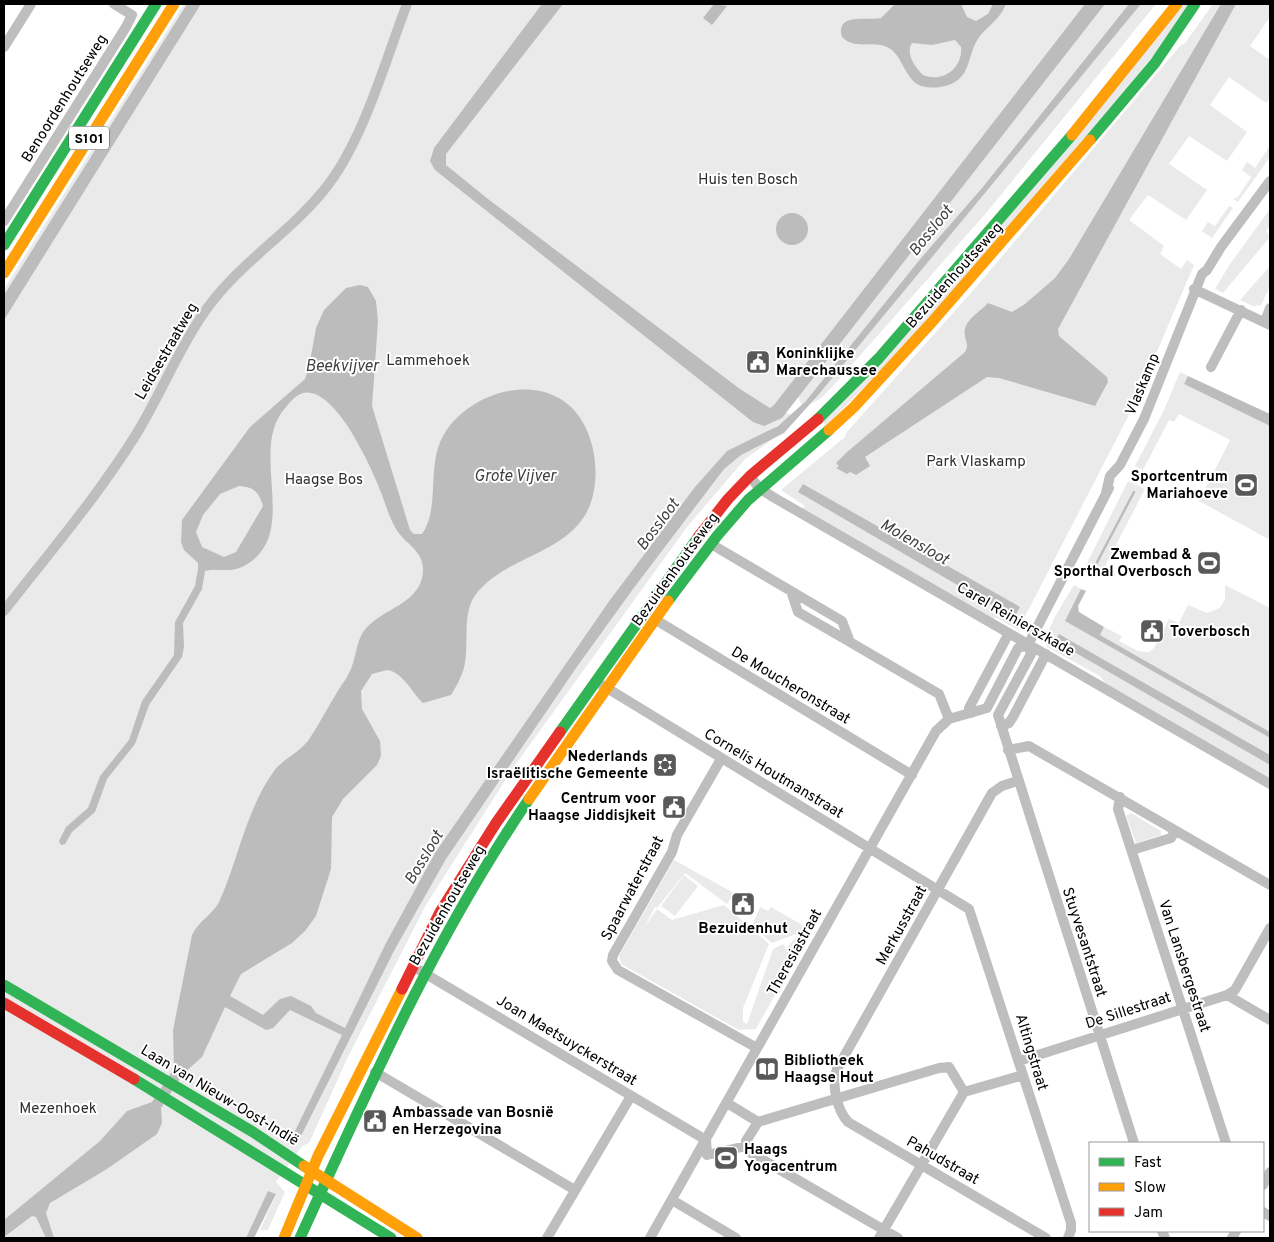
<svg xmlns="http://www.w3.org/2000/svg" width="1274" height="1242" font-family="Overpass,sans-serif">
<rect width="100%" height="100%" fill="#fff"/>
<path fill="#eaeaea" d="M184,4H187L4,295V289Z
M201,4H1129L982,188L921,258L805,402L802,405L798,397L801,391L782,418L786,413L792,415L774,428L772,440L745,459L687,527L513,768L426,905L348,1057L309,1143L302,1146L276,1182L285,1192L268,1230H260L276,1195L271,1192L248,1238H4V318Z
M1141,4H1156L987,212L833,386L820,399L810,404Z
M1182,4H1191L1164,42L1097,125L907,343L826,426L823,422Z
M1213,4H1270V17L1250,46L1270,60V98L1266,103L1229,77L1210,105L1247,132L1227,161L1189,136L1169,164L1207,190L1186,220L1148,195L1129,220L1164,246L1160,254L1181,269L1187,260L1194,265L1134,405L1018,630L995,617L994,620L801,509L805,506L781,490L845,437L846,433L977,286L1180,46L1185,43Z
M1269,147L1270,157L1238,202L1233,199L1238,197L1251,177L1242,170L1247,162L1255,168Z
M1229,206L1233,208L1212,238L1202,231L1208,222L1215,226Z
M1270,209V226L1266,231L1270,237L1223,293L1215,289L1230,264Z
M1270,266V287L1261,305L1253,306L1240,300Z
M1180,372L1188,376L1184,384L1270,426V540L1199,501L1230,440L1179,414L1174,422L1169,420L1143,470L1135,466L1163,412Z
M1128,481L1145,489L1101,574L1085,567Z
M1074,585L1081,589L1065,621L1270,738V755L1059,634L1055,641L1270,765V779L1106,684L1100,676L1047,647C1043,631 1066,599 1074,585Z
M1225,585L1270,608V732L1100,635L1104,627L1122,636L1119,641L1138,651L1149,652L1154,648L1169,619L1179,623L1188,605L1207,613L1220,608L1225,599Z
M1131,813L1161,831V835L1136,843L1126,816Z
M674,860L734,893L727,904L685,873L657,908L655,907L644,928L657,909L672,920L724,905L769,944L743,1008V1022L747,1024L773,949L783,944L786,949L794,939L809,934L756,1029L739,1030L621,964L619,956Z
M684,875L698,886L675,916L661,906Z
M760,907L768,911L771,907L802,925L806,930L772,943L752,926Z"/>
<path fill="#bcbcbc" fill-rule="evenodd" d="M187,4H201L4,320V295Z
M542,4H563L446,154V165L488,199L740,389L770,408L774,405L1085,4H1105L782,418L764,426L753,422L435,170L430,161L434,148Z
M714,4L727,6L712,25L703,18Z
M895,4H961L967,17L976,21L988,14L993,4H1006C1000,19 990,24 980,36C965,55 974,82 940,87C932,88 924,88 917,84C904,75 902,56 889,48C873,39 856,51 842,37C835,12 868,21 881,18ZM955,40L961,47C963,68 943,83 923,75C915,67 905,54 912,43L932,45Z
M1129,4H1141L819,394L784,433L741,455L724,469L633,589L576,668L446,859L395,949L302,1134L299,1137L294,1133L342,1035L290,1010L273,1028L266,1030L225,1007L202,1057L183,1074L161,1108L162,1123L157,1134L107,1169L50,1203L46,1213L54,1238H46L36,1217L32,1216L4,1237V1220L100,1141L127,1111L152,1102L174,1068L173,1030L192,935C199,920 214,914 220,900C239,857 246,810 274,771C282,760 298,753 308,741C318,726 327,709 336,694C341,685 349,676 352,666C356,656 356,646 361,636C375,608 423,607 423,569C423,550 404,543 396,529C390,519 386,506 382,495C375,477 367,459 357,442C349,426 324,387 303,393C296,395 291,401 286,407C246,450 303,534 244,566C229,574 218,567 205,571L202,589L183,623L184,647L182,657L149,705L135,744L107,779L95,812L72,832L65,844L61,845L59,841L66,827L88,808L100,776L129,740L142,701L174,655L175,622L195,586L198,569V563L184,550L181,542L182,520L250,427L305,379L309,367L316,328L324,310L346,288L360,285L368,287L376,301L378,321L372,406L410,530L414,534H422C440,509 427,467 442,438C467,389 550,367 582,421C596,444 600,479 590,505C571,554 506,555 476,594C461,614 470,644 464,668C461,678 456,687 451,695L423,703C412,693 403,672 387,670L372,674L361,691L362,709L380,741L381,756L377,765L343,799L332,817L331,869L316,916L305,931L292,943L241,974L230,996L263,1015L280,999L291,996L311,1006L316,1013L345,1028L386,943L435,853L610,600L695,487L727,451L778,426L805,402L921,258L982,188ZM239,486C254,487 259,492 263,506L236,552L224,557L202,547L196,532L203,515L220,494Z
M1221,4H1236L1058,329L1059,336L1107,377L1108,382L1095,406L999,378L987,377L865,457L870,466L856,475L850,472L847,474L836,468L839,466L836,463L846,453L965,352C969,345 966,343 965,336C962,321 979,313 988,303L1012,312L1025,304L1055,278L1069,259Z
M776 229a16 16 0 1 1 32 0a16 16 0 1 1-32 0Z
M1188,376L1270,414V426L1184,384Z
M803,484L1020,607L1014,618L798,492Z
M1081,589L1086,591L1078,606L1079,612L1104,627L1100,635L1270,732V738L1065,621Z
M1059,634L1270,755V765L1055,641Z
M268,1191L276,1194L254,1238H246Z"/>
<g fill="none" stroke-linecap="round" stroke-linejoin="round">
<path stroke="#bcbcbc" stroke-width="2.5" d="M1094,568L1134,492"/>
<path stroke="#bebebe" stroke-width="10" d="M4,47L31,4
M4,221L126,27L132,15L114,4
M1194,289L1270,325
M1265,322L1270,308
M1211,367L1241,310
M750,476L759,488L773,497L1270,784
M1106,493L1110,476L1120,465L1144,419L1202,274L1207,270L1221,247L1270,181
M711,544L842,621L850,642L939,694L949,719
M791,591L798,612L850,642
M4,611C49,553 98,496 137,433C160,395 177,353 201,317C234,266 287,236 324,190C363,143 385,61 407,4
M656,620L912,775
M1028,645L1031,654L998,715L1134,1143
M1028,645L1109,488
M602,685L969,909L1071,1223V1230L1068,1238
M987,708L1018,648L1028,645
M971,713L969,708L1009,633
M1001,726L1009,723L1013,717L1046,654
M1008,750L1029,746L1270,885
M721,759L677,835L672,852L613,955L612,961L618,970L757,1048
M1017,781L1002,786L992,793L837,1069C831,1084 837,1110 848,1122L1046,1238
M1120,797L1118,809L1226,1143
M1132,850L1171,838L1175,831
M419,970L706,1140L707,1155L746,1146
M1227,995L1270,1020
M1019,1061L1227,995L1235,990L1270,928
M375,1072L575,1190
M964,1092L1023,1075
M727,1103L758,1122
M746,1146V1141L758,1122L939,1068L949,1067L964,1092
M746,1146L751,1153L898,1238
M1263,1185L1270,1172
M672,1200L736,1238
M1263,1212L1270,1216
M1162,1231L1165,1238
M547,1238L631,1096
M650,1238L936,731L949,719L987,708
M879,1238L964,1092
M1232,1238L1236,1231"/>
<path stroke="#30b455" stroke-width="11" d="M1090,140L1155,63L1195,4
M4,245L156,4
M818,419L879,358L1072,135
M668,601L717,536L748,500L829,430
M560,732L699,536
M4,985L253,1132L304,1166
M134,1079L391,1238
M300,1238C369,1087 435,937 529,799"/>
<path stroke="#ff9f0a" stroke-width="11" d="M1072,135L1177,4
M4,273L174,4
M829,430L854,407L932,322L1090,140
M529,799L668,601
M304,1166L417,1238
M284,1238L318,1156L402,989"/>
<path stroke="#e5322d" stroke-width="11" d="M699,536L728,499L750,476L818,419
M402,989L440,912L496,823L560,732
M4,1003L134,1079"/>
<path stroke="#bdbdbd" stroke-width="1" d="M1263,1189L1270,1176
M1234,1238L1239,1231"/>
</g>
<defs>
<symbol id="civic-square" viewBox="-11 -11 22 22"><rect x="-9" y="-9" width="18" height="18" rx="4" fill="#595959" stroke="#fff"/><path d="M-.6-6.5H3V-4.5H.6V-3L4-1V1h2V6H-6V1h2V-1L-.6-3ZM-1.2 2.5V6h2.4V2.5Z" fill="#fff"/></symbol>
<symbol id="stadium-square" viewBox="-11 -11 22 22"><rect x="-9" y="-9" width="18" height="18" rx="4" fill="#595959" stroke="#fff"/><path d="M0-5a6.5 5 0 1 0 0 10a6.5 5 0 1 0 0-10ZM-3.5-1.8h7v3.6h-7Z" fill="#fff"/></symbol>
<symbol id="synagogue-square" viewBox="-11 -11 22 22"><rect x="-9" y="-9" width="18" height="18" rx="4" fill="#595959" stroke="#fff"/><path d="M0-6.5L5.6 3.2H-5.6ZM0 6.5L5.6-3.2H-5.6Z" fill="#fff"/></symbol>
<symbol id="library-square" viewBox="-11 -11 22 22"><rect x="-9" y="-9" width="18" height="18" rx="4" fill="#595959" stroke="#fff"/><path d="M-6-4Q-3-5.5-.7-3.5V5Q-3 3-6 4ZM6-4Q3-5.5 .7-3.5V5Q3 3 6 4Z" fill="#fff"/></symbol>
</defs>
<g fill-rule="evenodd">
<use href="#civic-square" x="744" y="348" width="28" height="28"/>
<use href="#stadium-square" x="1232" y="471" width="28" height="28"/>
<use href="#stadium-square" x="1195" y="549" width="28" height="28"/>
<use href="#civic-square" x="1138" y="617" width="28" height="28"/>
<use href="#synagogue-square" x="651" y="751" width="28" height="28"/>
<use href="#civic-square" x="660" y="793" width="28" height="28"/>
<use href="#civic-square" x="729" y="890" width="28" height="28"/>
<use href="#library-square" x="753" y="1055" width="28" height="28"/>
<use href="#civic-square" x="361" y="1107" width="28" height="28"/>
<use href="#stadium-square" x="712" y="1144" width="28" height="28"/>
</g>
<g text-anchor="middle" stroke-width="4" stroke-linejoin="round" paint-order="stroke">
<rect fill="#fff" stroke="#4c4c4c" stroke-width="1" x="69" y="126.5" width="40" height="23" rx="4"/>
<g font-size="14" font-weight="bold" fill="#000">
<text x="89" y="143">S101</text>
</g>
<g font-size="15" fill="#000" stroke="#fff">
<text transform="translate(64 98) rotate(-58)" y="5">Benoordenhoutseweg</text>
<text transform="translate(954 275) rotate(-48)" y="5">Bezuidenhoutseweg</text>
<text transform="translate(166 351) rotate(-60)" y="5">Leidsestraatweg</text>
<text transform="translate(1142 384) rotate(-67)" y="5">Vlaskamp</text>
<text transform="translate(675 569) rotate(-54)" y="5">Bezuidenhoutseweg</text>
<text transform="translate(1016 619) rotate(30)" y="5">Carel Reinierszkade</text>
<text transform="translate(791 685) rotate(31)" y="5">De Moucheronstraat</text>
<text transform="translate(774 773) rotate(31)" y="5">Cornelis Houtmanstraat</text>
<text transform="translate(632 888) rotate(-62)" y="5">Spaarwaterstraat</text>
<text transform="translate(447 905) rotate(-60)" y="5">Bezuidenhoutseweg</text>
<text transform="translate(901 925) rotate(-61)" y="5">Merkusstraat</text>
<text transform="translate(1085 942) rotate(72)" y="5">Stuyvesantstraat</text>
<text transform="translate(794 952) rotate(-61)" y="5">Theresiastraat</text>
<text transform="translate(1185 966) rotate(72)" y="5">Van Lansbergestraat</text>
<text transform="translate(1128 1010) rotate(-18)" y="5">De Sillestraat</text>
<text transform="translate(567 1040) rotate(31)" y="5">Joan Maetsuyckerstraat</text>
<text transform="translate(1032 1052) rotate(73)" y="5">Altingstraat</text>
<text transform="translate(220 1095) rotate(31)" y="5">Laan van Nieuw-Oost-Indië</text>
<text transform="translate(943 1160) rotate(30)" y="5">Pahudstraat</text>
</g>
<g font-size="15" fill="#2f2f2f" stroke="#fff">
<text x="748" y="184">Huis ten Bosch</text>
<text x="428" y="365">Lammehoek</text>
<text x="976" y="466">Park Vlaskamp</text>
<text x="324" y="484">Haagse Bos</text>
<text x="58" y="1113">Mezenhoek</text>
</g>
<g font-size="15" font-weight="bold" fill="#000" stroke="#fff" text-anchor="start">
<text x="776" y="358">Koninklijke<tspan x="776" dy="17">Marechaussee</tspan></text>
<text x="1228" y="481" text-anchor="end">Sportcentrum<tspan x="1228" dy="17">Mariahoeve</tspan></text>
<text x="1192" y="559" text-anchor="end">Zwembad &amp;<tspan x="1192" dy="17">Sporthal Overbosch</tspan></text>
<text x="1170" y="636">Toverbosch</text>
<text x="648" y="761" text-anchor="end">Nederlands<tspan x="648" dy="17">Israëlitische Gemeente</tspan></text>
<text x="656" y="803" text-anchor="end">Centrum voor<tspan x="656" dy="17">Haagse Jiddisjkeit</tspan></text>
<text x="743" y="933" text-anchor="middle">Bezuidenhut</text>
<text x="784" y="1065">Bibliotheek<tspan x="784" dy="17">Haagse Hout</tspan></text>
<text x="392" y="1117">Ambassade van Bosnië<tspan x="392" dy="17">en Herzegovina</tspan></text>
<text x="744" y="1154">Haags<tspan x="744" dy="17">Yogacentrum</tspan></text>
</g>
<g font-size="16" font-style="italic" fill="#404040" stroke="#fff">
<text transform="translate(930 230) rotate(-51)" y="6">Bossloot</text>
<text x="342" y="371">Beekvijver</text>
<text x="515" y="481">Grote Vijver</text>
<text transform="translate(657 524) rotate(-53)" y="6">Bossloot</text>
<text transform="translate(915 541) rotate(30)" y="6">Molensloot</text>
<text transform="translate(423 857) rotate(-59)" y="6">Bossloot</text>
</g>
</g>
<rect width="1274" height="1242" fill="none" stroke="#000000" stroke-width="10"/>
<rect x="1089" y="1142" width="175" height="90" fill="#ffffff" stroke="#999999"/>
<rect x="1099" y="1158" width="25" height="8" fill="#30b455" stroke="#999999"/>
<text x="1134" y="1167" font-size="15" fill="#000000">Fast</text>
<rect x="1099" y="1183" width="25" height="8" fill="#ff9f0a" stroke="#999999"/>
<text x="1134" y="1192" font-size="15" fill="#000000">Slow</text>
<rect x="1099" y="1208" width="25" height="8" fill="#e5322d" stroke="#999999"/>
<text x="1134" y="1217" font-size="15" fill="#000000">Jam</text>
</svg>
